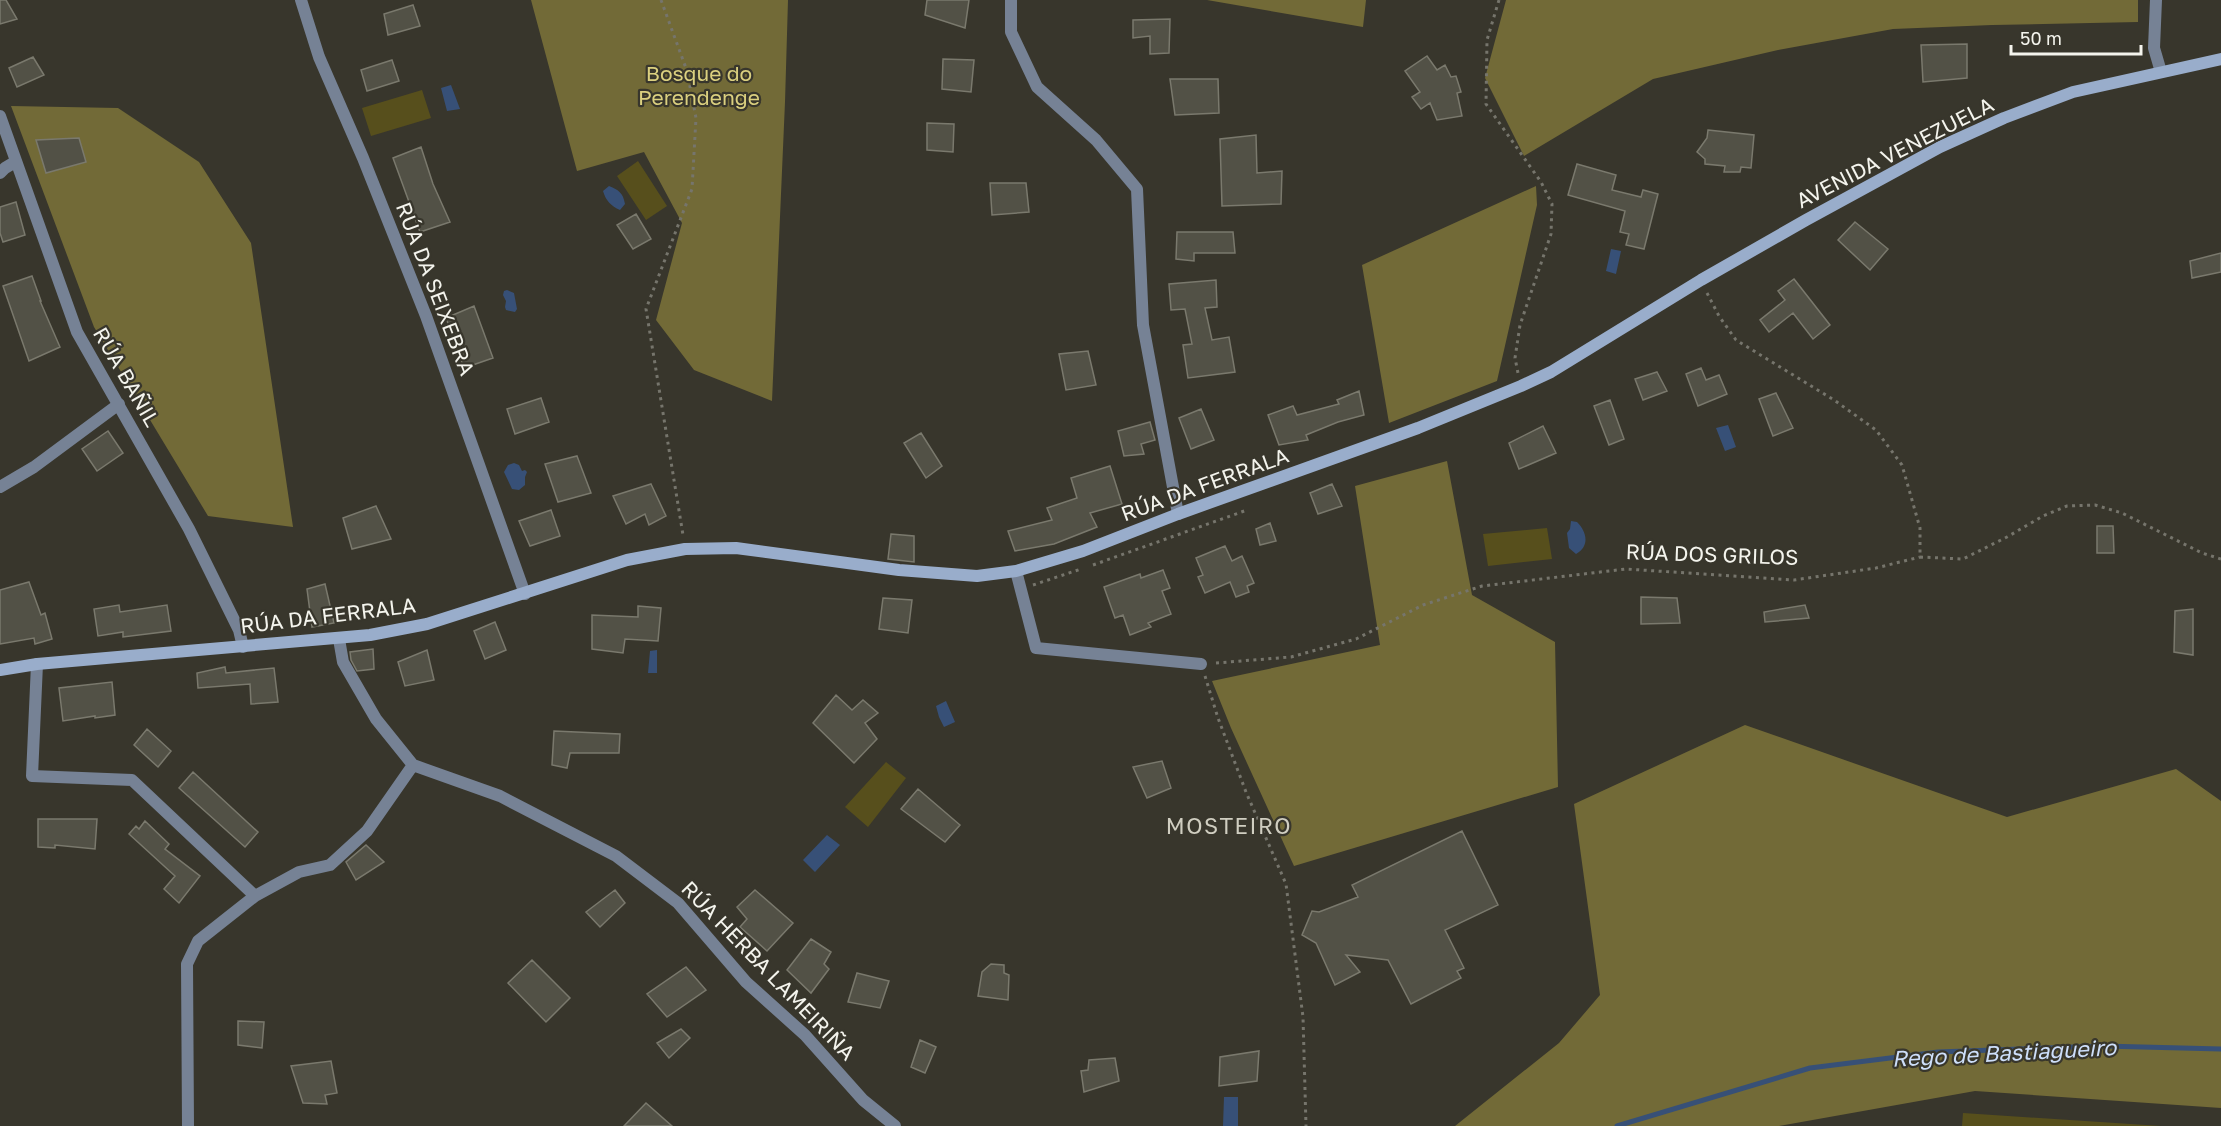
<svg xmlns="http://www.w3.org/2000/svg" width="2221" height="1126" font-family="'Golos Text',sans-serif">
<rect width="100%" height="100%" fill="#38362c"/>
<path fill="#574f1c" d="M422,90L431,118L371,136L362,108Z
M638,161L667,206L646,220L617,176Z
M1547,528L1552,559L1488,566L1483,534Z
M886,762L906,778L868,827L845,807Z
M1963,1113L2161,1126H1962Z"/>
<path fill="#726a37" d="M531,0H788L785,102L772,401L694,370L656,320L682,223L644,152L577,171Z
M1207,0H1366L1363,27Z
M1506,0H2138V22L1992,25L1893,29L1778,50L1653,79L1524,156L1485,78Z
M11,106L118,108L199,162L251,243L293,527L208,516L94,327Z
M1536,186L1537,205L1497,381L1389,423L1362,265Z
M1447,461L1472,595L1555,642L1558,787L1294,866L1231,728L1212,681L1380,645L1355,486Z
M1745,725L2007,817L2176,769L2221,801V1108L1975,1091L1779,1126H1455L1559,1043L1600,995L1574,804Z"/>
<path fill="#375077" d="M451,85L460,109L447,111L441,88Z
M609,186C619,190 623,193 625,204L620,210C611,206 606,201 603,191Z
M1611,249L1621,251L1616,274L1606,271Z
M507,290L514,293L517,309L515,312L506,310L505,307L506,301L503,295L504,291Z
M1728,425L1736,447L1725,451L1716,428Z
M514,463L519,465L522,471L525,470L527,472L525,477V485L519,490L512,489L504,472L508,465Z
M1571,521L1577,522C1587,532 1590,546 1576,554L1569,548L1567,533L1570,529Z
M657,650V673H648L650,651Z
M946,701L955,722L944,727L939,717L936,706Z
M827,835L840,845L815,872L803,860Z
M1224,1097H1238V1126H1223Z"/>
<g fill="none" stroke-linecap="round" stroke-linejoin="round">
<path stroke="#375077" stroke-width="5" d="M1617,1126L1810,1068L1938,1052L2103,1046L2221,1049"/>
</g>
<path fill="#525146" stroke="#7a796d" stroke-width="1.5" d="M0,0H6L17,19L0,24Z
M927,0H969L965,28L925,15Z
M413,5L420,26L388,35L384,14Z
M1170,19L1169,53L1150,54V36L1133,38V20Z
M1967,44V78L1923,82L1921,45Z
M1427,56L1437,70L1445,65L1451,77L1456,76L1461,92L1457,93L1462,116L1437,120L1430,103L1421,109L1412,97L1420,92L1405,71Z
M33,57L44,75L17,87L9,68Z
M943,59L974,60L971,92L942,89Z
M392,60L399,81L367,91L361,70Z
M1170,79H1218L1219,113L1175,115Z
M927,123L954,124L953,152L927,150Z
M1708,130L1754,135L1751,168L1741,167L1740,172H1724L1725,166L1705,164V159L1697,152L1707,138Z
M1256,135L1257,173L1282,171L1281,204L1222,206L1220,139Z
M79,138L86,162L46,173L36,140Z
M421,147L433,184L450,222L420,232L393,158Z
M1577,164L1616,175L1612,190L1641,197L1643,190L1658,194L1644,249L1626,245L1629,234L1620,232L1625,211L1568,195Z
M990,183H1026L1029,212L992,215Z
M16,202L25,235L3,242L0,233V207Z
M636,214L651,239L633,249L617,225Z
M1855,222L1888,249L1870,270L1838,240Z
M1177,232H1233L1235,253H1194V261L1176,259Z
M2221,253V272L2192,278L2190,261Z
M32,276L41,301H40L60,347L29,361L3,286Z
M1794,279L1830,325L1813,339L1793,313L1769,332L1760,320L1785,300L1778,291Z
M1216,280L1217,307L1205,308L1212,340L1229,337L1235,372L1188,378L1183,345L1192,344L1185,309L1171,310L1169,284Z
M474,306L493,358L464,368L446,318Z
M1088,351L1096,385L1066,390L1059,354Z
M1701,368L1706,380L1719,375L1727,394L1698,406L1686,374Z
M1657,372L1667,391L1643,400L1635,379Z
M1359,391L1364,415L1338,422L1306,435L1308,440L1279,445L1268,415L1293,406L1297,415L1339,404L1337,400Z
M1776,393L1793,428L1773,436L1759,399Z
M541,398L549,422L515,434L507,409Z
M1610,400L1624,439L1609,445L1594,406Z
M1201,409L1214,440L1191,449L1179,418Z
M1150,422L1155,440L1141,444L1144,454L1124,456L1118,431Z
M1543,426L1556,453L1519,469L1509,443Z
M108,431L123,453L97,471L82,449Z
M921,433L942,466L926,478L904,443Z
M577,456L591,493L558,502L545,464Z
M1110,466L1122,504L1090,513L1097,527L1054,544L1015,551L1008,531L1052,520L1047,508L1077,498L1071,478Z
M651,484L666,516L649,525L645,514L626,524L613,496Z
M1332,484L1342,506L1318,514L1310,493Z
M376,506L391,539L352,549L343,518Z
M551,510L560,536L530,546L519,521Z
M1270,523L1276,541L1260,545L1256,529Z
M2097,526H2113L2114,553H2097Z
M891,534L914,536V562L888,559Z
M1225,546L1232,561L1242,556L1254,583L1247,586L1249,592L1236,597L1230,582L1205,593L1198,577L1203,575L1196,558Z
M1163,570L1170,588L1162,591L1171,614L1148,623L1151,627L1130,635L1123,615L1115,618L1104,587L1140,574L1141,578Z
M29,582L41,615L45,613L52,639L35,644L34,638L0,644V590Z
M325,584L334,623L312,627L307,589Z
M1641,597L1677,598L1680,623L1641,624Z
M883,598L912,600L908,633L879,629Z
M119,605L120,612L167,605L171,631L123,637V632L98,636L94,609Z
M1805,605L1809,618L1765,622L1764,612Z
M638,606L661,608L658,641L625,639L623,653L592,649V615L638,617Z
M2193,609V655L2174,652L2175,611Z
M495,622L506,650L485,659L474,631Z
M373,649L374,669L357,671L351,660L350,652Z
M427,650L434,680L405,686L398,662Z
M225,667L226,673L274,668L278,702L251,704L250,684L198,688L197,673Z
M112,682L115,715L95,718V716L63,721L59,688Z
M836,695L852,710L863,700L878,713L865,723L877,739L854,763L813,723Z
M147,729L171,751L158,767L134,745Z
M554,731L620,734L619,753H570L567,768L552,765Z
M1162,761L1171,788L1147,798L1133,767Z
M193,772L258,832L245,847L179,788Z
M918,789L960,825L945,842L901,809Z
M38,819H97L95,849L55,845V848L38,847Z
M145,821L169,844L165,849L200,876L179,903L164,889L175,876L129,834L136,826L139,829Z
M1462,831L1498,905L1445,930L1464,968L1457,971L1461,978L1411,1004L1388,960L1346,955L1360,972L1335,985L1316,943L1302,935L1312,911L1319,912L1358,897L1352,885Z
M366,845L384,862L356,880L346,862Z
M615,890L625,903L600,927L586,912Z
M755,890L793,923L767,951L740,927L747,919L737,907Z
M811,939L831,952L824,964L829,969L811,993L787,970Z
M532,960L570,998L546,1022L508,983Z
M991,964L1004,965V973L1009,975L1008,1000L978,996L982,972Z
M686,967L706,990L667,1017L647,994Z
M857,973L889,981L880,1008L848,1002Z
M238,1021L264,1022L262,1048L238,1045Z
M681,1029L690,1038L669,1058L657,1043Z
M920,1040L936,1047L925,1073L911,1067Z
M1259,1051L1257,1081L1219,1086L1220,1057Z
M1115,1058L1119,1081L1084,1092L1081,1071L1088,1070L1089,1060Z
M331,1061L337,1093L325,1095L327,1104L303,1103L291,1066Z
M646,1103L672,1126H624Z"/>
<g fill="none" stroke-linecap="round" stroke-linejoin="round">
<path stroke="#76756c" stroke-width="3" stroke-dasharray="3 4.5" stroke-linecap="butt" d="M661,0L687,71L696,118L692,189L646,309L683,535
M1499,0L1487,40L1486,104L1541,182L1552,204L1551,234L1520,325L1515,358L1518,373
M1707,293L1719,316L1736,340L1834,400L1876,430L1902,465L1920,528V557L1963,559L2007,537L2043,516L2067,506L2095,505L2122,513L2202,553L2221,559
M1093,565L1247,510
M1033,585L1081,569
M1216,663L1291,657L1356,639L1423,605L1482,586L1626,569L1794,580L1876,568L1920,557
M1205,676L1218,718L1246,792L1286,884L1303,1017L1306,1126"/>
<path stroke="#768295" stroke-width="12" d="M301,0L319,57L363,158L426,316L525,594
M1011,0V32L1037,87L1096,140L1137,189L1143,325L1178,514
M2156,0L2154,48L2161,72
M0,116L77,332L189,529L239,630L243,647
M0,173L5,168L15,162
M0,487L34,467L119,404
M1016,571L1036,648L1201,664
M339,639L343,662L376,719L413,765L500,796L616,856L678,903L746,982L805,1035L863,1100L895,1126
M37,664L32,776L132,780L255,896
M188,1126L187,964L198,941L255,896L299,872L330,865L367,831L413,765"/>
<path stroke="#99adcb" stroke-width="12" d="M0,670L37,664L370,635L427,624L627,560L685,549L736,548L899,570L977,576L1016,571L1083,551L1178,514L1418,428L1521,386L1551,372L1701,280L1806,220L1940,147L2004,118L2073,92L2221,59"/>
</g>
<g text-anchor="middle" stroke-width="4.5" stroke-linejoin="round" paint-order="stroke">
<g font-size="21" fill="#dbd07f" stroke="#38362c">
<text x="699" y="81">Bosque do<tspan x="699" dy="24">Perendenge</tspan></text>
</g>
<g font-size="21" fill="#f4f4ed" stroke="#38362c">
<text transform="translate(1895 153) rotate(-27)" y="7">AVENIDA VENEZUELA</text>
<text transform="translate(435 289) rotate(69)" y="7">RÚA DA SEIXEBRA</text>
<text transform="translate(126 377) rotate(60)" y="7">RÚA BAÑIL</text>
<text transform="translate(1205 485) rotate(-20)" y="7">RÚA DA FERRALA</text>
<text transform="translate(1712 555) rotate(2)" y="7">RÚA DOS GRILOS</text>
<text transform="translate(328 616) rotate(-7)" y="7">RÚA DA FERRALA</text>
<text transform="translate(768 971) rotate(46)" y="7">RÚA HERBA LAMEIRIÑA</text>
</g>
<g font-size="22" letter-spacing="1.5" fill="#d0cec1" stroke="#38362c">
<text x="1229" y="834">MOSTEIRO</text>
</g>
<g font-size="22" font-style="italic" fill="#cddef9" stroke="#38362c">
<text transform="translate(2004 1053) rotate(-3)" y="8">Rego de Bastiagueiro</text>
</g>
</g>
<path d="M2011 45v9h130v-9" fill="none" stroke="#f4f4ed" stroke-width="3"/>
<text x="2020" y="45" font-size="18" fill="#f4f4ed" stroke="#38362c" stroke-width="4.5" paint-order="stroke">50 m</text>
</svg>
